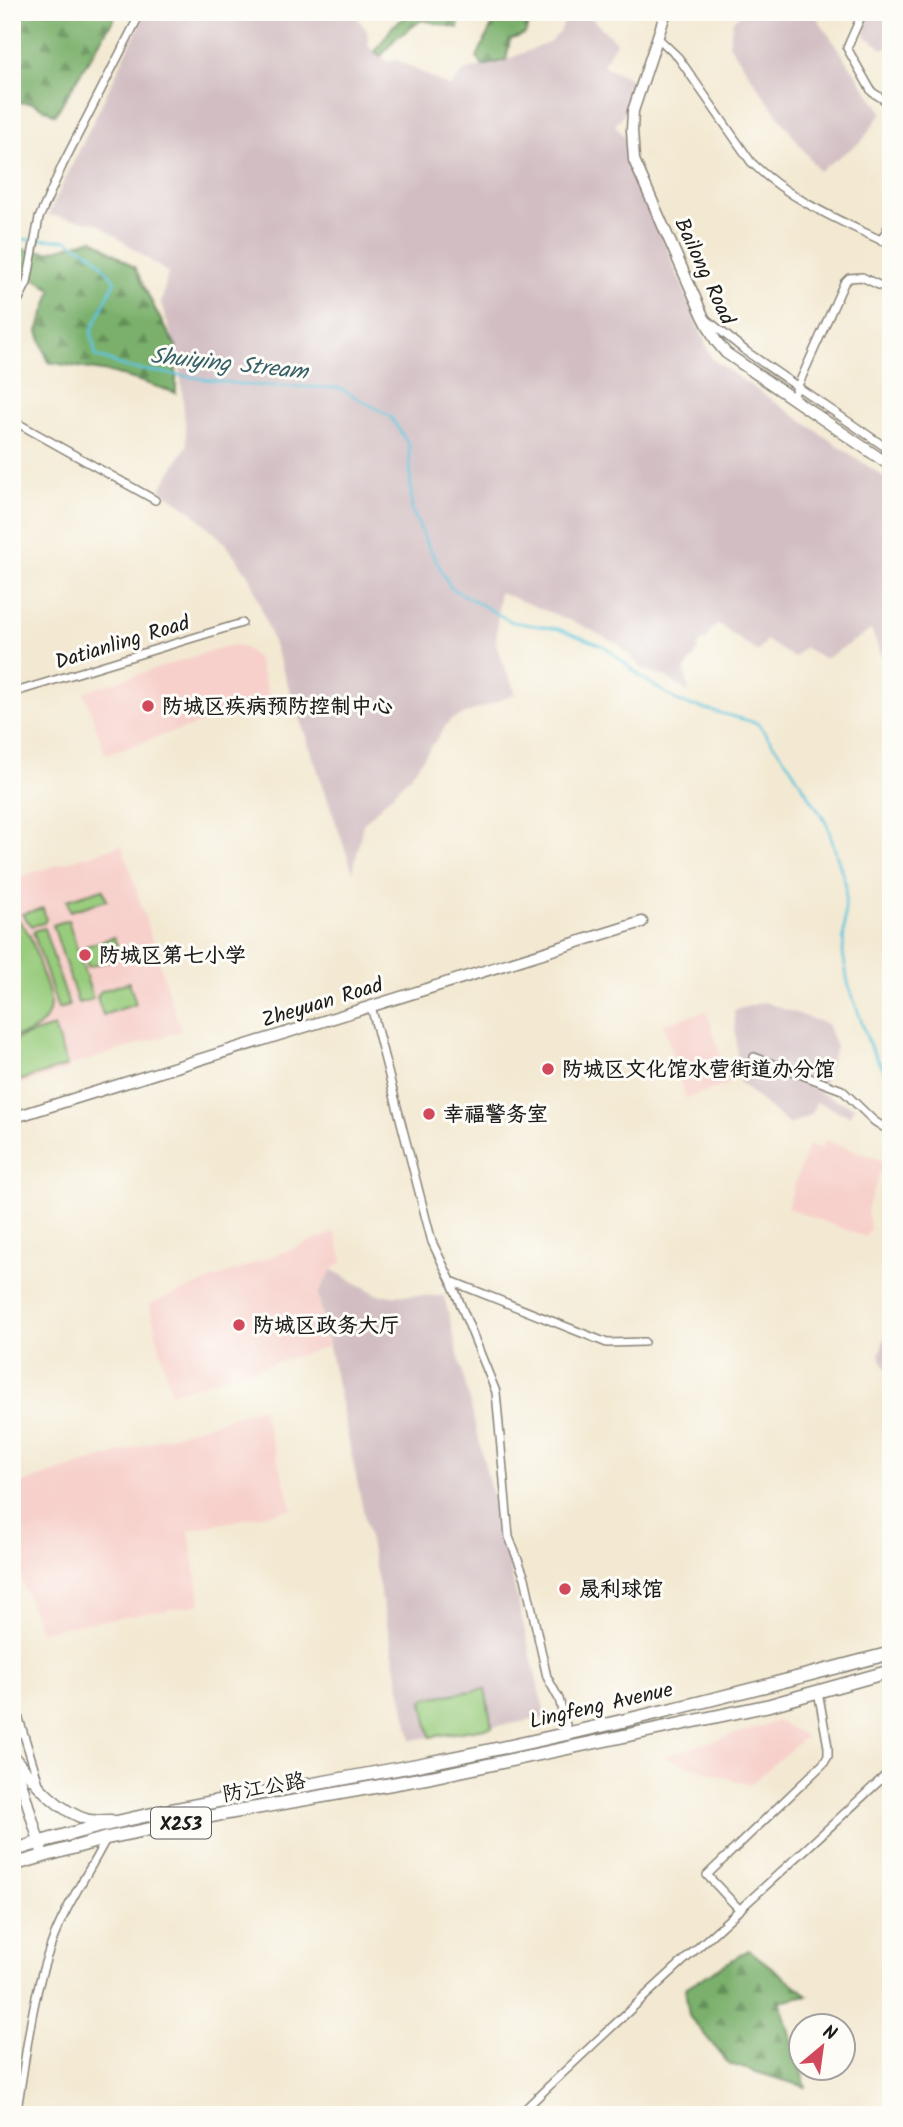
<svg xmlns="http://www.w3.org/2000/svg" width="903" height="2127" font-family="Kalam,'LXGW WenKai TC',sans-serif">
<defs>
<pattern id="forest-firs" width="22" height="20" patternUnits="userSpaceOnUse" patternTransform="scale(1.75)"><rect width="22" height="20" fill="#7ab06c"/><path d="M5 1l3.5 6h-7zM16 11l3.5 6h-7z" fill="#638e58"/></pattern>
</defs>
<rect width="100%" height="100%" fill="#fdfcf7"/>
<filter id="ink" filterUnits="userSpaceOnUse"><feTurbulence type="fractalNoise" baseFrequency=".0143" numOctaves="2"/><feDisplacementMap in="SourceGraphic" scale="14" xChannelSelector="R" yChannelSelector="G"/><feConvolveMatrix kernelMatrix="1 2 1 2 8 2 1 2 1" color-interpolation-filters="sRGB"/></filter>
<filter id="wash" filterUnits="userSpaceOnUse"><feTurbulence type="fractalNoise" baseFrequency=".00686" numOctaves="4" result="noise"/><feDisplacementMap in="SourceGraphic" scale="28" xChannelSelector="R" yChannelSelector="G"/><feGaussianBlur stdDeviation="1.57" result="paint"/><feColorMatrix in="noise" values="0 0 0 0 0 0 0 0 0 0 0 0 0 0 0 0 0 1.4 0 .05"/><feComposite in="paint" operator="in"/></filter>
<g filter="url(#wash)">
<rect width="100%" height="100%" fill="#f3e9d2"/>
<path fill="#f7d0cb" d="M235,645L243,647L257,658L271,701L105,754L84,692L223,647Z
M122,845L181,1031L69,1066L70,1070L12,1087V879Z
M707,1011L729,1084L686,1098L663,1024Z
M825,1140L884,1161L867,1209L870,1229L865,1237L787,1208L808,1145L821,1149Z
M335,1232L343,1261L332,1270L318,1294L327,1347L171,1393L149,1304Z
M261,1408L293,1509L189,1530L201,1604L40,1631L20,1576L12,1575V1490L22,1483Z
M777,1721L806,1736L750,1785L662,1757Z"/>
<path fill="#d2bec2" d="M146,12H353L367,31L369,47L388,62L397,60L450,87L464,71L506,60L550,42L560,32L569,12L587,14L616,42L603,65L638,83L627,110L615,125L630,144L635,170L712,359L891,482V678L871,630L825,659L804,647L794,658L766,640L758,652L718,624L710,631L707,639L699,644L697,652L685,670L689,693L666,677L643,669L619,645L581,625L499,592L496,645L516,694L450,720L412,774L363,824L353,872L251,579L226,544L190,510L160,490L187,445L179,357L161,303L168,273L97,223L48,215Z
M744,12H813L882,112L862,141L819,171L771,106L729,44L733,20Z
M866,12H891V47L883,49L865,36Z
M764,1002L827,1024L836,1047L820,1093L854,1107L850,1116L816,1102L812,1114L789,1125L739,1082L734,1010Z
M332,1270L379,1295L444,1296L546,1718L411,1740L318,1294Z
M891,1319V1378L879,1355Z"/>
<path fill="#98cc7d" stroke="#5a744c" stroke-width="2" d="M103,889L107,900L70,911L67,900Z
M43,908L46,919L44,923L32,926L22,914Z
M12,916C31,927 34,948 40,967C43,978 51,993 50,1004C50,1024 30,1036 12,1036Z
M68,920L93,999L78,1003L53,925Z
M44,928L69,1006L58,1009L33,931Z
M114,937L121,957L88,967L83,951L86,946Z
M129,982L136,1004L103,1015L97,997L101,991Z
M54,1027L67,1066L12,1083V1040Z
M485,1689L492,1727L430,1737L423,1702L426,1698Z"/>
<path fill="url(#forest-firs)" stroke="#4b6644" stroke-width="2" d="M12,12H118L55,115L33,103L12,102Z
M413,12H432L459,20L458,28L422,20L395,39L381,56L375,52L393,26Z
M500,12H531L532,15L525,34L510,40L506,60L483,66L477,57L494,21Z
M93,239L135,268L158,315L176,346V393L114,373L48,362L38,331L52,290L12,263V248L48,252Z
M749,1950L808,1995L780,2001L806,2087L729,2064L689,2016L685,1988Z"/>
<g fill="none" stroke-linecap="round" stroke-linejoin="round">
<path stroke="#5fc5dd" stroke-width="2.5" d="M12,239L67,240L94,255L115,281L91,332L96,356L129,368L246,385L339,388L390,416L409,445L412,510L427,544L451,588L512,622L558,629L604,646L644,679L679,702L757,723L788,763L827,824L846,886L843,953L848,983L871,1049L891,1081"/>
</g>
</g>
<g filter="url(#ink)">
<g fill="none" stroke-linecap="round" stroke-linejoin="round">
<defs>
<path id="street" d="M863,12L847,48L872,92L891,104
M658,38L678,57L751,162C791,201 841,221 891,245
M881,241L891,221
M12,306L18,301L27,283L39,218L63,164L141,12
M706,319L747,352L891,451
M792,399L844,283L849,278L862,277L891,291
M12,420L155,500
M12,693L242,623
M371,1006L432,1242L451,1281L607,1343L644,1342
M754,1057L842,1090L874,1121L891,1132
M451,1281L496,1392L509,1537L525,1578L547,1677L559,1699L568,1733
M12,1696L39,1784
M740,1910L707,1875L824,1763L828,1756V1747L818,1691
M16,2115C26,2059 31,1998 51,1945C64,1908 88,1874 106,1839
M519,2115C640,1997 768,1886 891,1770"/>
<path id="secondary" d="M666,12L633,111L632,130L634,160L703,316L716,341L726,353L891,466
M12,1118L642,922
M13,1756C33,1780 57,1812 89,1820C96,1821 104,1820 111,1820
M15,1762L43,1855"/>
<path id="primary" d="M12,1851C147,1807 288,1791 427,1763C583,1733 737,1694 891,1653
M12,1865L107,1838L222,1814L431,1777L770,1705L891,1671"/>
</defs>
<use href="#street" stroke="#888277" stroke-width="10"/>
<use href="#secondary" stroke="#888277" stroke-width="13"/>
<use href="#primary" stroke="#888277" stroke-width="15"/>
<use href="#street" stroke="#fff" stroke-width="7"/>
<use href="#secondary" stroke="#fff" stroke-width="10"/>
<use href="#primary" stroke="#fff" stroke-width="12"/>
</g>
</g>
<g fill="#d1495b" stroke="#fdfcf7" stroke-width="2.5">
<circle cx="148" cy="706" r="7"/>
<circle cx="85" cy="955" r="7"/>
<circle cx="548" cy="1069" r="7"/>
<circle cx="429" cy="1114" r="7"/>
<circle cx="239" cy="1325" r="7"/>
<circle cx="565" cy="1589" r="7"/>
</g>
<g text-anchor="middle" stroke-width="6" stroke-linejoin="round" paint-order="stroke">
<rect fill="#fdfcf7" stroke="#605f5e" stroke-width="2" x="151" y="1807.5" width="60" height="31" rx="5"/>
<g font-size="19" font-weight="bold" fill="#1c1c1c">
<text x="181" y="1830">X253</text>
</g>
<g font-size="21" fill="#1c1c1c" stroke="#fdfcf7">
<text transform="translate(705 271) rotate(65)" y="7">Bailong Road</text>
<text transform="translate(122 642) rotate(-17)" y="7">Datianling Road</text>
<text transform="translate(322 1002) rotate(-17)" y="7">Zheyuan Road</text>
<text transform="translate(601 1705) rotate(-13)" y="7">Lingfeng Avenue</text>
<text transform="translate(264 1787) rotate(-10)" y="7">防江公路</text>
</g>
<g font-size="21" font-weight="bold" fill="#1c1c1c" stroke="#fdfcf7" text-anchor="start">
<text x="162" y="713">防城区疾病预防控制中心</text>
<text x="99" y="962">防城区第七小学</text>
<text x="562" y="1076">防城区文化馆水营街道办分馆</text>
<text x="443" y="1121">幸福警务室</text>
<text x="253" y="1332">防城区政务大厅</text>
<text x="579" y="1596">晟利球馆</text>
</g>
<g font-size="23" font-style="italic" fill="#376069" stroke="#fdfcf7">
<text transform="translate(229 363) rotate(6)" y="8">Shuiying Stream</text>
</g>
</g>
<rect width="903" height="2127" fill="none" stroke="#fdfcf7" stroke-width="42"/>
<g transform="translate(822 2047) rotate(29)"><circle r="33" fill="#fdfcf7" stroke="#a3a29f" stroke-width="2"/>
<path d="M0-5L12 26L0 18L-12 26Z" fill="#d1495b"/>
<text y="-10" font-size="19" font-weight="bold" text-anchor="middle" fill="#1c1c1c">N</text>
</g>
</svg>
